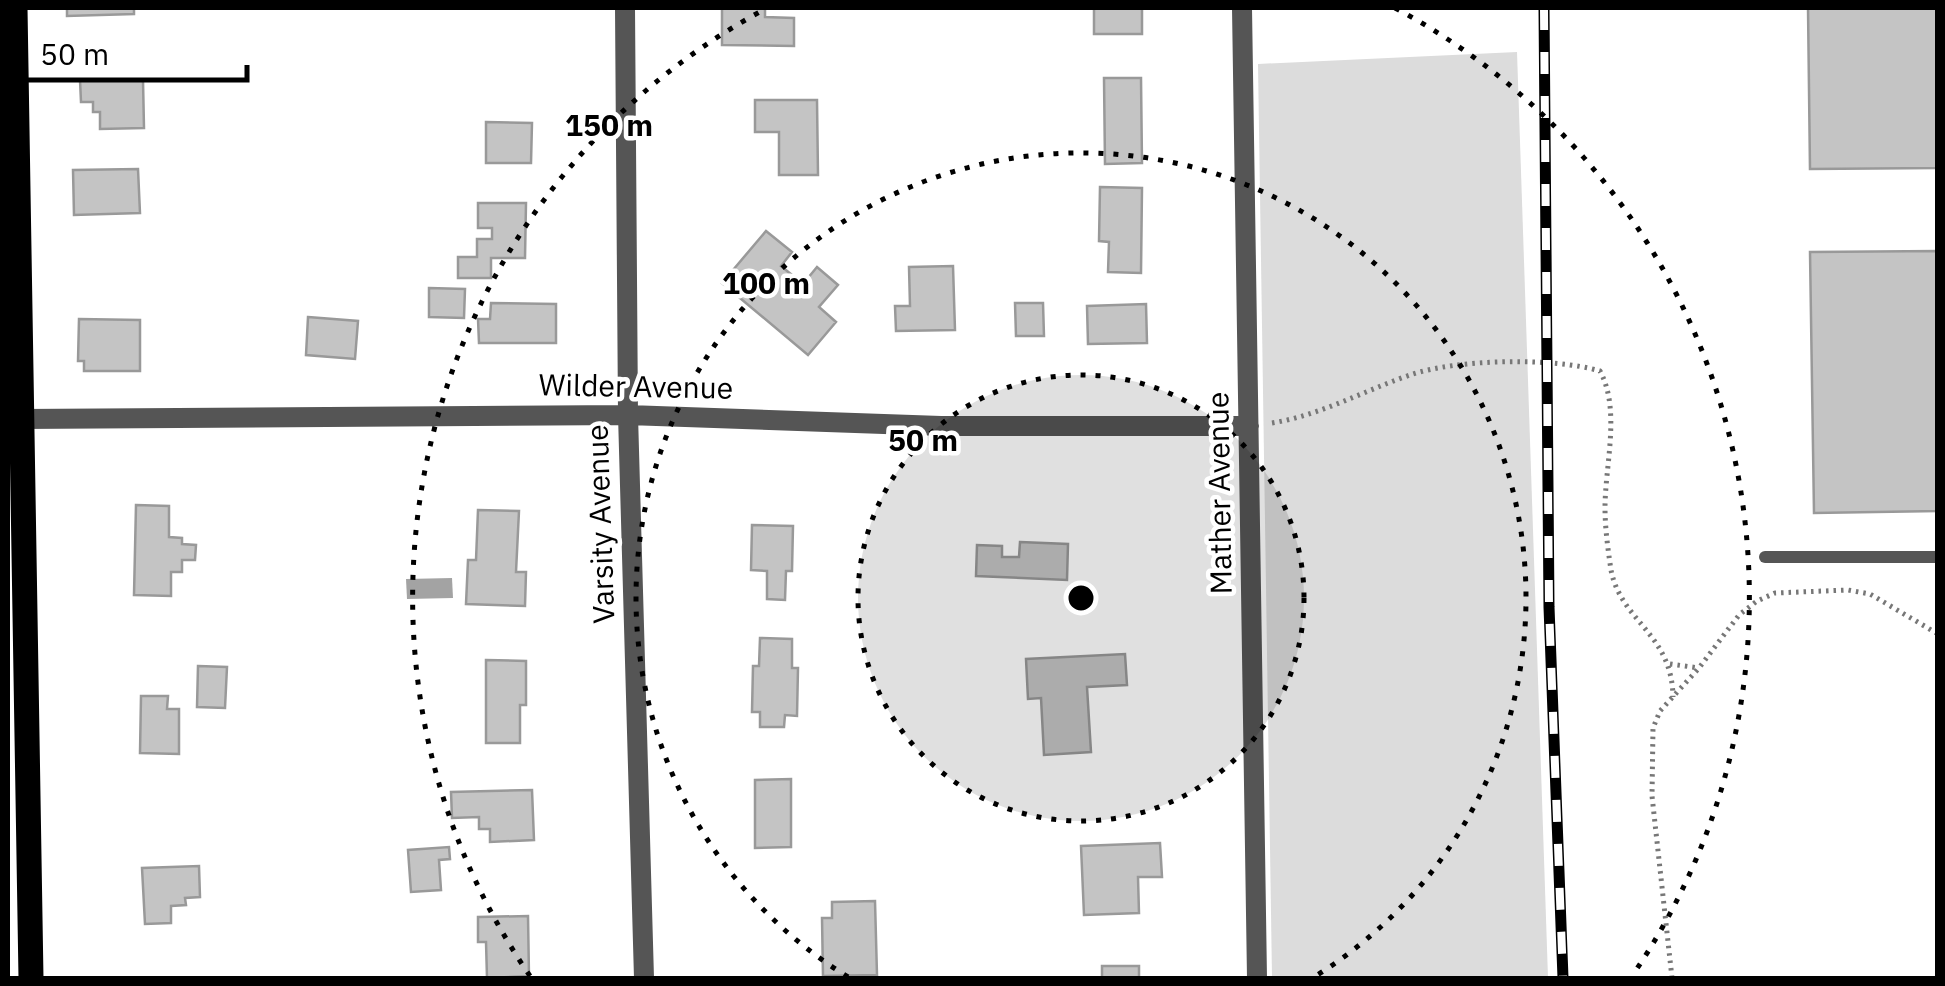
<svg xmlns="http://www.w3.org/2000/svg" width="1945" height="986" font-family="'IBM Plex Sans',sans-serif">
<rect width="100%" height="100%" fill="#fff"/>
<path fill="#dcdcdc" d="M1517,52L1548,978H1272L1258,64Z"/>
<path fill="#a3a3a3" d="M452,578L453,598L407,599L406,579Z"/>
<path fill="#c4c4c4" stroke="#999" stroke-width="2.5" d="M67,8H134V14L67,16Z
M722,8H765V17L794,18V46L722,45Z
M1094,8H1142V34H1094Z
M1808,8H1938V168L1810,169Z
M1104,78H1141L1142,163L1105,164Z
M80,80H143L144,128L100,129V112H93V102H81Z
M755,100H817L818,175H779V132H755Z
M486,122L532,123L531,163H486Z
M138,169L140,213L74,215L73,170Z
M1100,187L1142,188L1141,273L1108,272L1109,242L1099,241Z
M478,203H526L525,258H491V278H458V257H477V239H492V228H478Z
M766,231L792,252L781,266L803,284L817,267L838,285L819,307L836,322L808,355L722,283Z
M1938,251V511L1814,513L1810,252Z
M953,266L955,330L896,331L895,306H910L909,267Z
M429,288L465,289L464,318L429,317Z
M491,303L556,304V343H479L478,319H490Z
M1015,303H1043L1044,336H1016Z
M1146,304L1147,343L1088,344L1087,306Z
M308,317L358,321L355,359L306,355Z
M79,319L140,320V371H84V361H78Z
M136,505L169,506V537L182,538V544L196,545L195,560H182V572H171V596L134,595Z
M478,510L519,511L516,572H526L525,606L466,604L468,560H476Z
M752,525L793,526L792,571H786L785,600L767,599V571L751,570Z
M1020,542L1068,544L1067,580L976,576L977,545L1002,546V557H1019Z
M760,638L792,639V668H798L797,716L785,715L784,727H760V712H752L753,666H759Z
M1125,654L1127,685L1087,687L1091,752L1044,755L1041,698L1028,699L1026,659Z
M486,660L526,661V705H520V743H486Z
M198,666L227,667L225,708L197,707Z
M141,696H168L167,709H179V754L140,753Z
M791,779V847L755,848V780Z
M532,790L534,840L490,842V829H479V817L452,818L451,792Z
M1160,843L1162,877H1138L1139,913L1084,915L1081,846Z
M449,847L450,859L439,860L441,890L411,892L408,850Z
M199,866L200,897L185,898L186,905L171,906V923L145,924L142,868Z
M875,901L877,975L823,976L822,918H832V902Z
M528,916L529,976L487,978L486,942H478V917Z
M1102,966H1139V978H1102Z"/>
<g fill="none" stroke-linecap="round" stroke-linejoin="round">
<path stroke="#777" stroke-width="5" stroke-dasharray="2.5 5" stroke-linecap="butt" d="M1272,423C1321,415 1363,391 1410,375C1456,359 1553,357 1600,371C1621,410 1605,465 1605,508C1605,528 1608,550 1611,570C1621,622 1672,633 1673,697
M1670,664L1699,668
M1672,978L1652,796L1653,728L1660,711L1699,668L1739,615L1757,601L1775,593L1848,590L1870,594L1938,634"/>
<path stroke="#555" stroke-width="12" d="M1765,557H1938"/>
<path stroke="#555" stroke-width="20" d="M625,8L628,415L644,978
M1242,8L1257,978
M21,419L628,415L941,426H1249"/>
<path stroke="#000" stroke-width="25" d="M15,8L31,978"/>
<defs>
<path id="rail" d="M1544,8L1549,607L1563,978"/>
</defs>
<use href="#rail" stroke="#000" stroke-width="11"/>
<use href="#rail" stroke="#fff" stroke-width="8" stroke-dasharray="22" stroke-linecap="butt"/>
</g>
<circle cx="1081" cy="598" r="223" fill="#000" fill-opacity=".12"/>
<g fill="none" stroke="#000" stroke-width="5" stroke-dasharray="5 10">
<circle cx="1081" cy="598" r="223"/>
<path d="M848 977A445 445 0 1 1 1314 977"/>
<path d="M530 976A668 668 0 0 1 767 8M1395 8A668 668 0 0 1 1632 976"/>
</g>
<g text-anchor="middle" stroke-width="9" stroke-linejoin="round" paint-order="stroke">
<g font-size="30" fill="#000" stroke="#fff">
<text transform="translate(636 387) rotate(1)" y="10">Wilder Avenue</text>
<text transform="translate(1220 493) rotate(-91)" y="10">Mather Avenue</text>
<text transform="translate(601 524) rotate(-92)" y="10">Varsity Avenue</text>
</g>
</g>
<circle cx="1081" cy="598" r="15" fill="#000" stroke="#fff" stroke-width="5"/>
<g font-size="30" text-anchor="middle" font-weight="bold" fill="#000" stroke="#fff" stroke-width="9" stroke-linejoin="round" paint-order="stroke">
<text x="609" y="136">150 m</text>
<text x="766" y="294">100 m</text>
<text x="923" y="451">50 m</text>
</g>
<rect width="1945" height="986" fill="none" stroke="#000000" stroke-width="20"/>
<path d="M25 65v15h222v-15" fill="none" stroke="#000000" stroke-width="5"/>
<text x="40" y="65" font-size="30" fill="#000000" stroke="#ffffff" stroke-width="8" paint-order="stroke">50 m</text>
</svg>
